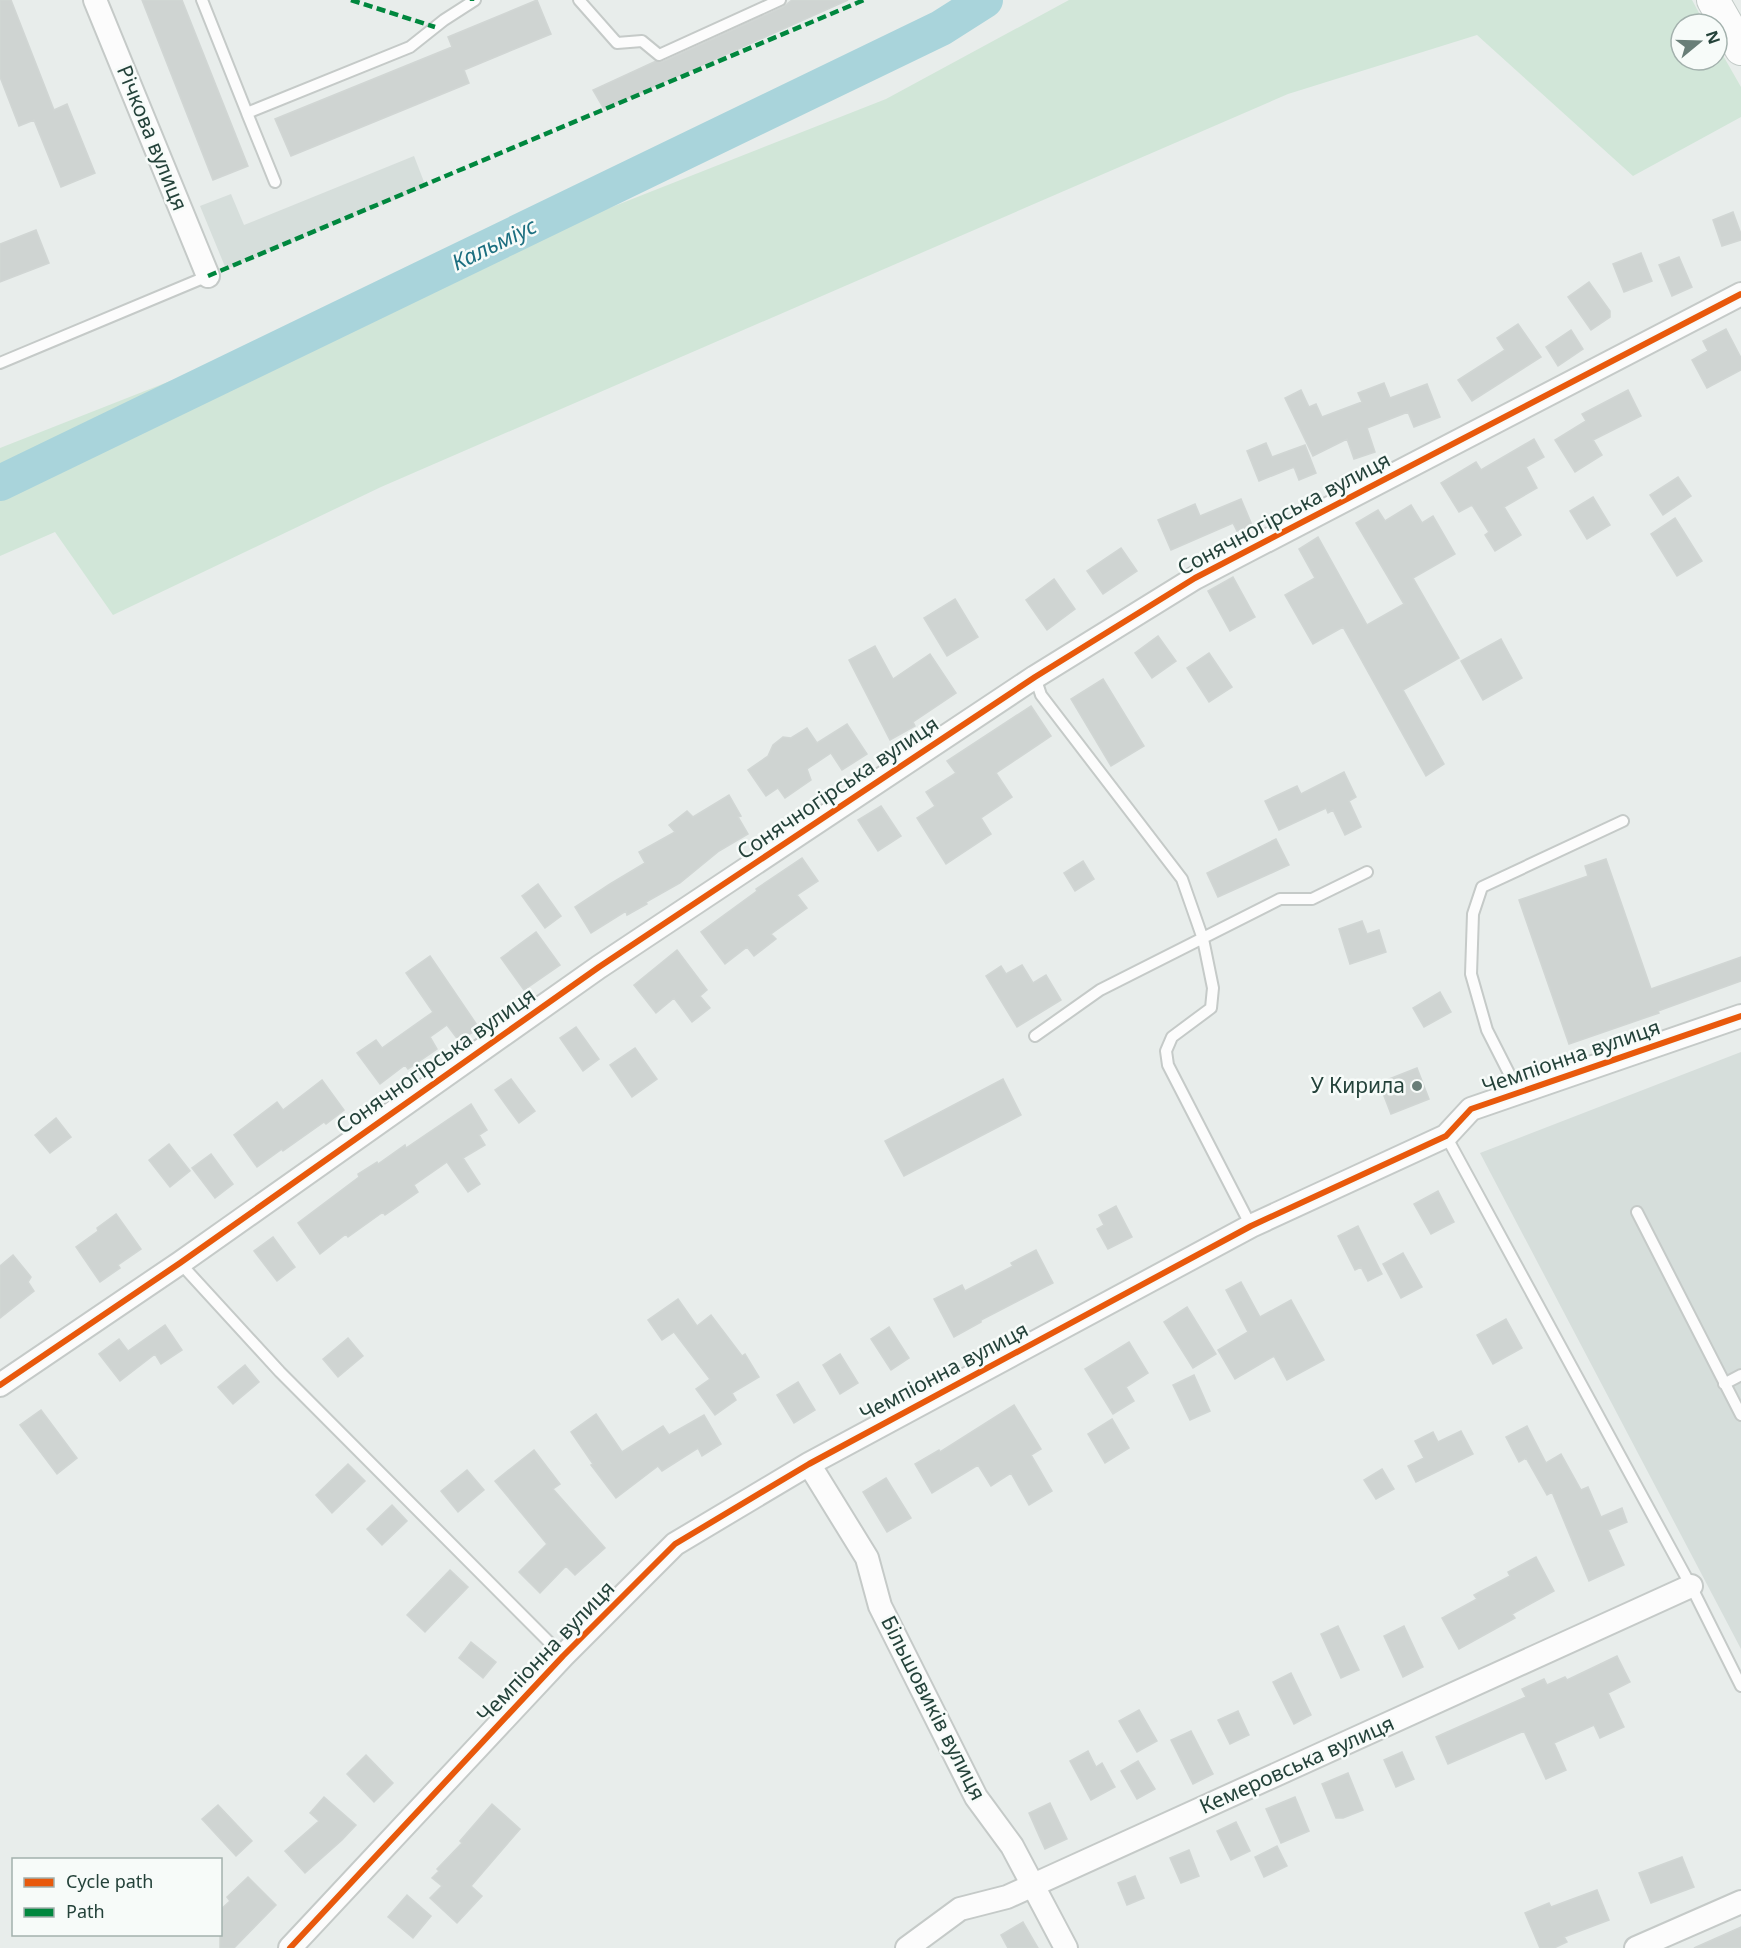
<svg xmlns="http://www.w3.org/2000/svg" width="1741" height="1948" font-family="'Noto Sans',sans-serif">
<rect width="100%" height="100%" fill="#e8edeb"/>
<path fill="#d6dedb" d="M414,156L426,187L226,269L200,206L231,194L244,225Z
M1741,1052V1649L1480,1153Z"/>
<path fill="#d1e6d8" d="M1069,0H1692L1705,24H1681V60H1717V45L1741,87V117L1633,176L1477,35L1288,94L381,487L113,615L55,532L0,556V448L886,99Z"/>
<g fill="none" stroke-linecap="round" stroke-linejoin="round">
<path stroke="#a9d4db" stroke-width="36" d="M0,483L941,28L985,0"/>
</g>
<path fill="#cfd4d2" stroke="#d1d6d4" stroke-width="1.5" d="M0,0H11L54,110L67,104L95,173L61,187L34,120L19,126L0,77Z
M142,0H182L248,166L213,180Z
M537,0L551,34L464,70L469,83L291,156L275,119L452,47L448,37Z
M792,0H848L604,109L593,90L656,61L662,62L783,7Z
M1733,212L1741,234V240L1722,246L1713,220Z
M36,230L49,263L0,282V244Z
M1641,253L1652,281L1624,292L1613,264Z
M1679,257L1692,287L1672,296L1659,265Z
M1589,282L1610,311V317L1591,330L1568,297Z
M1518,324L1541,357L1472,401L1458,380L1505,350L1497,338Z
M1726,329L1741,358V370L1707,388L1692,360L1708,351L1703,341Z
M1571,330L1583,349L1558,366L1546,347Z
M1384,383L1390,398L1427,384L1440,417L1414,427L1408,412L1367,428L1375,452L1354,459L1347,439L1313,456L1285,398L1301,390L1309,407L1316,404L1322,417L1362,402L1358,393Z
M1628,390L1641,416L1593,440L1602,455L1575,472L1555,440L1586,421L1582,414Z
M1534,439L1544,457L1526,467L1537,488L1504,507L1521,535L1495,551L1485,535L1489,532L1472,505L1459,512L1441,483L1476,462L1481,470Z
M1266,443L1272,457L1305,445L1316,473L1299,480L1294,467L1259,481L1247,451Z
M1678,477L1691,496L1663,515L1650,495Z
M1593,497L1610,525L1587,539L1570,511Z
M1241,499L1252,525L1237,531L1233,523L1171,550L1158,520L1195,504L1200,516Z
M1411,505L1422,523L1433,516L1455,554L1413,578L1459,658L1403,690L1444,764L1426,776L1343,627L1313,644L1285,595L1315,578L1299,549L1318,537L1367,625L1404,604L1356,523L1378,510L1385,521Z
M1675,518L1702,561L1677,576L1651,534Z
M1121,548L1137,571L1103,594L1087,571Z
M1233,577L1255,617L1230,631L1208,591Z
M1054,579L1075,609L1047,630L1026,600Z
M955,599L978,637L947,656L924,618Z
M1158,636L1176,661L1152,678L1135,653Z
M1501,639L1522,678L1483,700L1461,661Z
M875,646L893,679L930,654L956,693L913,722L915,726L890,740L849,660Z
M1209,653L1232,687L1209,702L1187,668Z
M1103,679L1144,746L1111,766L1071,699Z
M1031,706L1051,736L996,773L1012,797L981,818L991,834L946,864L917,818L935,806L926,792L956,773L947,761Z
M847,724L867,754L842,770L831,753L807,769L811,780L785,798L778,788L766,796L748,770L768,756L773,745L783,737L791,738L807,728L817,743Z
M1344,772L1356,797L1349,801L1361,827L1345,835L1333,810L1328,813L1326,808L1279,830L1265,801L1297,786L1301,794Z
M729,795L741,816L738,817L748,834L719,851L680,883L646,902L647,904L627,915L626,911L591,933L575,907L610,884L645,863L639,852L675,832L669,825L687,811L693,817Z
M881,806L901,836L878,851L858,820Z
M1276,839L1289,865L1218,897L1207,873Z
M802,858L818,881L797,895L807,908L771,934L776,939L754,956L747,947L725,964L701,932L757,891L756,889Z
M1606,859L1651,989L1741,957V981L1658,1011L1659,1013L1569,1044L1519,900L1588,876L1585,866Z
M1083,861L1094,879L1075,891L1064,873Z
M538,884L561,916L545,928L522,896Z
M1362,921L1367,934L1379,930L1386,952L1350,964L1339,929Z
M536,932L560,965L524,990L501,958Z
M677,950L707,990L700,996L710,1008L692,1022L674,998L656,1013L634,985Z
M430,956L479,1028L459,1041L447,1025L430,1037L437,1049L408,1069L405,1065L380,1084L357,1053L376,1040L382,1048L433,1012L406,973Z
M1022,965L1033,983L1046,975L1061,1000L1017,1027L986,976L1001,966L1006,974Z
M1440,992L1451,1012L1424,1027L1413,1008Z
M576,1027L599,1059L583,1071L560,1038Z
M635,1048L657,1079L632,1097L610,1065Z
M1417,1068L1429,1099L1391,1114L1379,1083Z
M511,1079L535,1111L519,1123L495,1090Z
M1003,1079L1021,1115L904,1176L885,1141Z
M322,1080L344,1110L326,1124L324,1122L283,1151L282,1149L257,1167L234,1135L277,1102L283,1110Z
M471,1104L487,1130L479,1135L485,1145L463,1158L480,1184L468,1192L447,1162L414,1185L418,1192L385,1215L383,1212L348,1237L346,1234L320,1254L298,1223L359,1177L358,1174L377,1162L378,1164L405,1145L406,1148Z
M56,1118L71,1137L50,1153L35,1135Z
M169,1144L190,1171L170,1187L149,1160Z
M211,1154L233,1184L215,1198L192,1168Z
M1438,1191L1454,1222L1431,1234L1414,1204Z
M1116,1206L1132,1237L1108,1249L1097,1229L1104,1225L1099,1215Z
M116,1214L141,1249L118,1265L120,1268L100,1282L76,1247L98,1231L97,1228Z
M1358,1226L1382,1274L1368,1281L1361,1267L1355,1270L1338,1236Z
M273,1237L295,1267L277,1281L254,1251Z
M1036,1250L1053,1283L981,1320V1322L954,1337L934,1299L962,1285L965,1291L1013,1266L1011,1263Z
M1403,1253L1422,1287L1401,1298L1383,1264Z
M13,1255L31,1277L28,1282L34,1291L0,1318V1266Z
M1241,1282L1260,1317L1291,1300L1324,1360L1287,1380L1274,1356L1235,1379L1218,1350L1248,1332L1226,1290Z
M678,1299L697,1326L711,1315L742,1356L745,1354L759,1377L732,1393L736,1400L715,1415L696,1389L710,1379L674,1332L662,1340L648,1320Z
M1187,1307L1216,1354L1193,1368L1164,1322Z
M1506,1319L1522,1348L1493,1364L1477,1335Z
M165,1325L182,1350L161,1364L155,1354L120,1381L99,1354L119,1339L128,1351Z
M889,1327L909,1358L891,1370L871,1339Z
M348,1338L363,1356L338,1377L323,1359Z
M1129,1342L1148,1373L1126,1387L1134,1401L1113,1414L1085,1369Z
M840,1354L858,1383L840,1394L823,1365Z
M245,1365L259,1382L233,1404L218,1387Z
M1194,1375L1210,1411L1190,1420L1173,1385Z
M798,1382L815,1410L794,1423L777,1395Z
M1014,1405L1041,1449L1031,1455L1052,1491L1029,1505L1011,1473L991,1486L978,1465L932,1493L915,1464L939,1450L940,1452Z
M41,1410L77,1458L57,1474L20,1425Z
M596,1414L622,1452L663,1426L669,1435L704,1415L721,1444L702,1456L698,1448L662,1471L658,1466L616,1498L591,1465L593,1464L571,1432Z
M1112,1419L1129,1448L1105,1463L1088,1434Z
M1527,1426L1546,1463L1561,1454L1581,1490L1588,1487L1601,1517L1622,1508L1627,1522L1608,1530L1624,1565L1589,1581L1552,1492L1547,1495L1526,1458L1519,1462L1506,1437Z
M1461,1431L1473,1454L1416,1482L1408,1466L1424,1458L1415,1441L1433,1432L1438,1442Z
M534,1450L560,1484L553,1489L605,1548L575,1575L566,1566L540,1593L519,1572L547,1544L495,1481Z
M348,1464L365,1481L332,1513L316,1495Z
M1382,1469L1394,1489L1376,1499L1364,1480Z
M467,1470L484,1490L458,1512L441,1491Z
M886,1478L911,1518L887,1532L863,1492Z
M392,1505L407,1521L382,1545L367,1529Z
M1536,1557L1554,1591L1512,1614L1515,1618L1459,1649L1442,1618L1477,1599L1474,1595L1510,1576L1508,1572Z
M450,1570L468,1587L425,1632L407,1615Z
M1338,1626L1359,1670L1341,1678L1321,1634Z
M1404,1626L1423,1667L1403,1677L1384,1636Z
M471,1642L496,1662L483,1678L459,1658Z
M1617,1656L1630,1682L1608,1693L1624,1727L1600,1738L1594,1725L1554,1743L1566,1770L1546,1779L1524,1731L1448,1764L1436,1737L1526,1697L1522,1689L1544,1679L1547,1685L1565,1677L1567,1680Z
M1291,1673L1311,1715L1294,1724L1273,1682Z
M1139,1710L1157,1741L1137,1752L1119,1721Z
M1238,1711L1249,1735L1230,1744L1218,1720Z
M1191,1731L1213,1774L1193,1784L1171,1740Z
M1088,1751L1096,1767L1102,1763L1115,1787L1091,1800L1070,1761Z
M1402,1752L1414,1779L1396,1787L1384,1760Z
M366,1755L393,1783L374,1802L347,1774Z
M1138,1761L1155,1789L1137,1799L1121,1771Z
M1348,1773L1363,1810L1343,1818H1336L1322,1784Z
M324,1797L356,1825L342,1840L305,1873L285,1851L319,1821L310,1813Z
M1295,1797L1309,1831L1281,1843L1266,1809Z
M1050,1803L1067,1839L1045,1849L1029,1813Z
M492,1804L520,1829L471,1886L482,1896L457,1923L430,1898L442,1886L432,1878L439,1871L437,1869L462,1843L460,1841Z
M218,1805L252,1841L236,1856L202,1819Z
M1236,1822L1250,1851L1231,1860L1217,1831Z
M1277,1846L1287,1866L1264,1877L1255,1857Z
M1189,1850L1199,1876L1181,1883L1170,1858Z
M1682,1857L1694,1887L1651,1903L1639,1873Z
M1135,1876L1144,1898L1127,1905L1118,1883Z
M248,1877L276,1905L234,1948H220V1910L230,1901L227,1897Z
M1597,1890L1609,1920L1564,1937L1567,1942L1554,1948H1540L1525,1913L1549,1903L1551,1907Z
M407,1895L431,1916L413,1938L388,1917Z
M1023,1922L1038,1948H1008L1001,1935Z
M1741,1927V1948H1694Z"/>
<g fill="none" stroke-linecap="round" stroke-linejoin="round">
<defs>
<path id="lane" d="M202,0L247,113L410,47L444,20L475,0
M579,0L617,43L642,41L659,55L780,0
M247,113L275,182
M0,363L208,276
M1035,677L1041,695L1182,879L1203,939L1213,988L1211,1008L1172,1037L1166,1051L1168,1065L1251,1226
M1035,1036L1100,990L1280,899H1312L1367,872
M1519,1093L1487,1030L1471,974L1473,914L1482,887L1623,821
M1446,1136L1691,1586L1741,1686
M1637,1212L1741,1415
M180,1263L280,1372L563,1656
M1724,1384L1741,1375"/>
<path id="street" d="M95,0L208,276
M0,1385L180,1263L599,967L1035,677L1195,578L1741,294
M809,1464L867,1558L880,1606L976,1797L1012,1846L1066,1948
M290,1948L563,1656L675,1544L809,1464L1251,1226L1446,1136L1471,1109L1741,1016
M907,1948L960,1909L1007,1897L1691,1586
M1636,1948L1741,1902"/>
<path id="secondary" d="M1713,0L1741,49"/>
</defs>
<use href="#lane" stroke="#c5cac8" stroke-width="14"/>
<use href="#street" stroke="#c5cac8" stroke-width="26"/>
<use href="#secondary" stroke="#c3cbc8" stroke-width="34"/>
<use href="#lane" stroke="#fcfcfc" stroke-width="10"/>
<use href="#street" stroke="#fcfcfc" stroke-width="22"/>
<use href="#secondary" stroke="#fcfcfc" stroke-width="32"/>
<path stroke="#00873e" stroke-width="4.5" stroke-dasharray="9 4.5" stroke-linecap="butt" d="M351,0L435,27
M472,0V1
M208,276L864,0"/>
<defs>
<path id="cycleway" d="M0,1385L180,1263L599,967L1035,677L1195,578L1741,294
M290,1948L563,1656L675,1544L809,1464L1251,1226L1446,1136L1471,1109L1741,1016"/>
</defs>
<use href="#cycleway" stroke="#f7fbf9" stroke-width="10"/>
<use href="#cycleway" stroke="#e8590c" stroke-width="6"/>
</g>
<circle fill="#697e78" stroke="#f7fbf9" stroke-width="2" cx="1417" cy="1086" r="6"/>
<g text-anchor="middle" stroke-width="5" stroke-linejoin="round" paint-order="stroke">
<g font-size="21" fill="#24423a" stroke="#f7fbf9">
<text transform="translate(152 138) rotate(68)" y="7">Річкова вулиця</text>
<text transform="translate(1284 514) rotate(-28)" y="7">Сонячногірська вулиця</text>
<text transform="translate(838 788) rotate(-34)" y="7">Сонячногірська вулиця</text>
<text transform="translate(1571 1057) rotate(-19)" y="7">Чемпіонна вулиця</text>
<text transform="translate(436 1061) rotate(-35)" y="7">Сонячногірська вулиця</text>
<text transform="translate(944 1372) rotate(-28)" y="7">Чемпіонна вулиця</text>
<text transform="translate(546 1652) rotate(-46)" y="7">Чемпіонна вулиця</text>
<text transform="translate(933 1708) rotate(63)" y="7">Більшовиків вулиця</text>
<text transform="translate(1297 1765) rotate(-24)" y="7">Кемеровська вулиця</text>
</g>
<g font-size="21" fill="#24423a" stroke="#f7fbf9" text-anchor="end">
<text x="1405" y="1093">У Кирила</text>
</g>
<g font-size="22" font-style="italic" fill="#1c6f80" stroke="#f7fbf9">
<text transform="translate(494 244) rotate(-26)" y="8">Кальміус</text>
</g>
</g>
<rect x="12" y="1858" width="210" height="78" fill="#f7fbf9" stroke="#a3b1ad" stroke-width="1.5"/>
<rect x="24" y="1878" width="30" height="9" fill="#e8590c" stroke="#a3b1ad" stroke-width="1.5"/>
<text x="66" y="1888" font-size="18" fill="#24423a">Cycle path</text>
<rect x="24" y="1908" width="30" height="9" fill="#00873e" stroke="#a3b1ad" stroke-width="1.5"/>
<text x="66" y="1918" font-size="18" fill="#24423a">Path</text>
<g transform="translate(1699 42) rotate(71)"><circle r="28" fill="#f7fbf9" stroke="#a3b1ad" stroke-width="1.5"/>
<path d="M0-4.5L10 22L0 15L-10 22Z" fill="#697e78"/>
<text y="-9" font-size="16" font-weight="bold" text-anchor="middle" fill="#24423a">N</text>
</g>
</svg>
